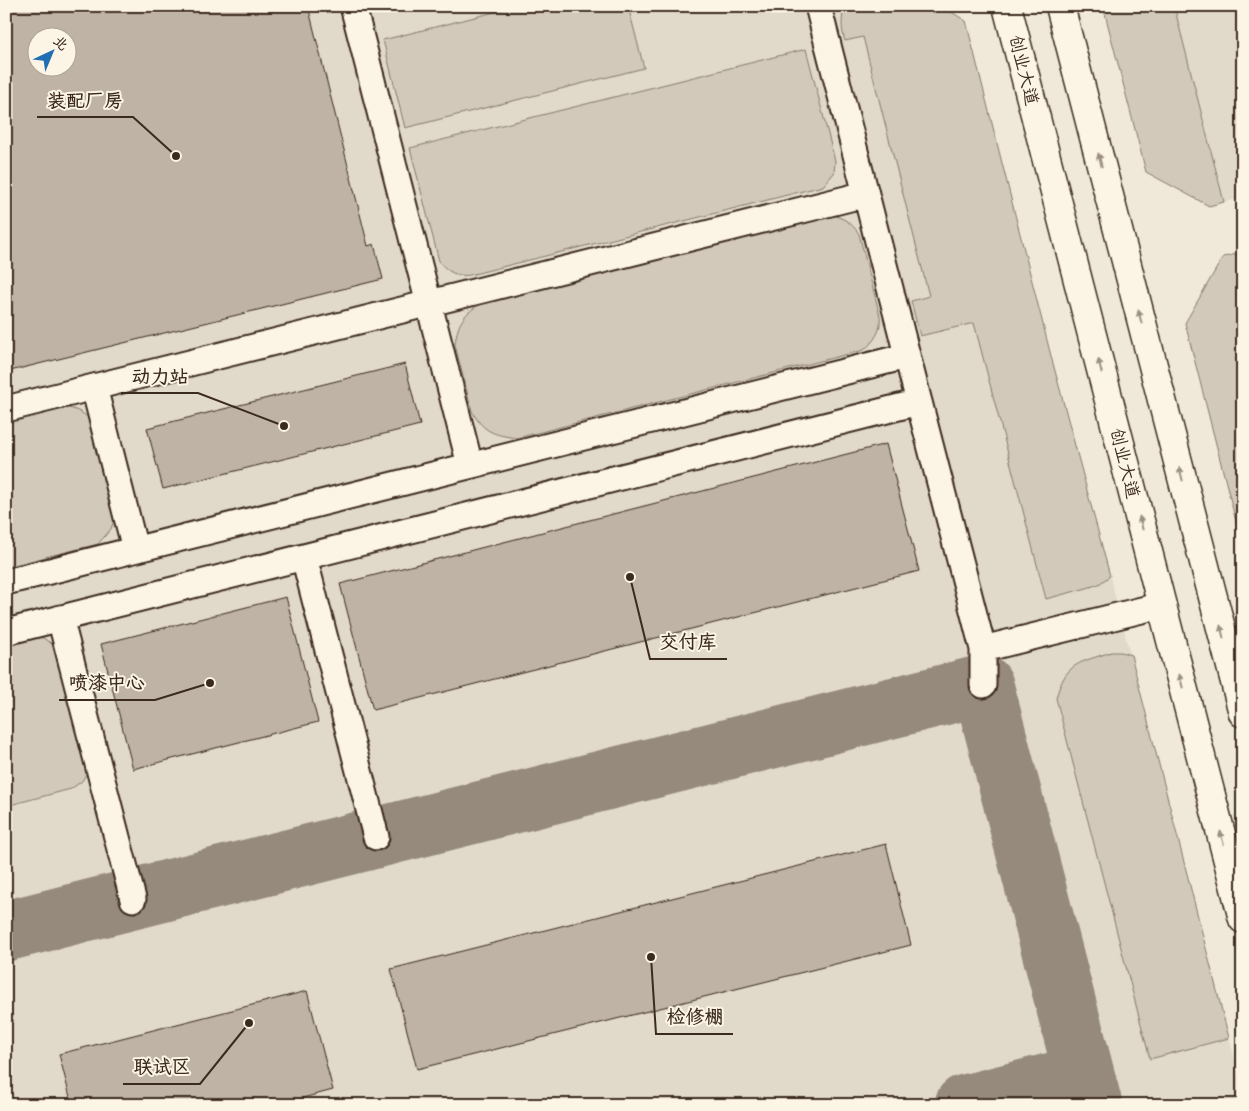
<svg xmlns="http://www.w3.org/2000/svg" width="1249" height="1111" font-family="Mynerve,'LXGW WenKai TC',sans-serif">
<rect width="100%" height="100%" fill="#f0e9d9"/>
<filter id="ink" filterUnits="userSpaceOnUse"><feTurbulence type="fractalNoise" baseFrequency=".02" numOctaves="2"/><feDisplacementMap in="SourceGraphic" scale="10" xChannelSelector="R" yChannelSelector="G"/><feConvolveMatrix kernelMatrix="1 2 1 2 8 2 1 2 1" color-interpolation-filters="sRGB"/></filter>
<g filter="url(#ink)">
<path fill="#e1d9c9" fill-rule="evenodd" d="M6,6H893L1051,356L1110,576L1243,1091V1105H6ZM38,38H68V68H38Z
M1174,6H1243V198L1224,202Z"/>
<path fill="#d2c9ba" stroke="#867a6c" d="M519,6H628L644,68L405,128L383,40Z
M845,6H942L966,21L1051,356L1110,576L1099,584L1087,588L1046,599L974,323L920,336L911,301L929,296L863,37L845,41C841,28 841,19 845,6Z
M1103,6H1174L1224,202L1209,206L1146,172Z
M806,49L835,161L834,173L823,186L470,275C457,277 447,272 439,261L410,148Z
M832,215C844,218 852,223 859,234L880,316C882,331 874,341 864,350L517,438C494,435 483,432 472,411L455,345C457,321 467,309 488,301Z
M1237,254L1243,275V549L1185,323L1223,257Z
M61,407C73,408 81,411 90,419L116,515L111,529L98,544L6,567V421Z
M33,636L43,638L57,647L88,771L82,781L71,789L6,806V643Z
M1111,652H1121L1131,655L1229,1038L1150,1059L1056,698C1066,662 1079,663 1111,652Z"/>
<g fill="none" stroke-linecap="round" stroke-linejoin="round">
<path stroke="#968a7c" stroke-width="61" d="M6,931L983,685L1092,1105
M965,1105L1084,1075"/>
</g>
<path fill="#beb3a4" stroke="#3b2a1e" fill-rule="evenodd" d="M6,6H308L368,246L374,244L383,279L6,372ZM38,38H68V68H38Z
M405,364L420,425L163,489L147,428Z
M886,444L919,571L373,710L340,584Z
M286,597L318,722L133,769L101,644Z
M886,844L911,945L417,1069L391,969Z
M307,991L333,1090L276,1105H72L59,1054Z"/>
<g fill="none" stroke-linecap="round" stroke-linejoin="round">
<defs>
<path id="minor" d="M353,6L470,465
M818,6L919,402
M94,387L135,549
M6,409L866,194
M304,557L376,837
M6,582L907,356
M60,618L133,899
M6,632L919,402L983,649
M983,685V649L1162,605"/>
<path id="major" d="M1007,6L1243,919
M1060,6L1243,713"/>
</defs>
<use href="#minor" stroke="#3b2a1e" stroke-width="29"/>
<use href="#major" stroke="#3b2a1e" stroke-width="31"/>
<use href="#minor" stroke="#fcf5e5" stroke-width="25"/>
<use href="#major" stroke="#fcf5e5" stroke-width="28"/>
</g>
<defs><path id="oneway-solid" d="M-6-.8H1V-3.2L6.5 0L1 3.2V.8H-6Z" transform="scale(1.25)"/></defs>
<g fill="#9c9082">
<use href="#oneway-solid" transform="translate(1100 160) rotate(-104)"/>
<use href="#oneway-solid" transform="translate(1140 317) rotate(-104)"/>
<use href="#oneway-solid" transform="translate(1100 366) rotate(-104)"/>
<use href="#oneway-solid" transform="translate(1181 474) rotate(-104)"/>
<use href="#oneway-solid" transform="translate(1141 523) rotate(-104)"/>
<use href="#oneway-solid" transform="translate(1222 632) rotate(-104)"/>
<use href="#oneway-solid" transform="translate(1181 681) rotate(-104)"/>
<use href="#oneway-solid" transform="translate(1222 838) rotate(-104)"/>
</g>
</g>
<g text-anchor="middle" stroke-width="4" stroke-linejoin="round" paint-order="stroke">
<g font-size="18" fill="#3b2a1e" stroke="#fcf5e5">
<text transform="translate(1024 70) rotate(76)" y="6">创业大道</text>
<text transform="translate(1125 463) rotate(76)" y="6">创业大道</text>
</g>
</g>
<path fill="none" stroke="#3b2a1e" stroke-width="2" d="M176 156L133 117H37M284 426L198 393H121M630 577L650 659H727M210 683L155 700H59M651 957L656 1034H733M249 1023L200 1084H123"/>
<g fill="#3b2a1e" stroke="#fcf5e5" stroke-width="2">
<circle cx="176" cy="156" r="5"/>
<circle cx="284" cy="426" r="5"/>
<circle cx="630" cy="577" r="5"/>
<circle cx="210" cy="683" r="5"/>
<circle cx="651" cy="957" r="5"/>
<circle cx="249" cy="1023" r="5"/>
</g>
<g font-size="19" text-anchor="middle" font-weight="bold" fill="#3b2a1e" stroke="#fcf5e5" stroke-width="4" stroke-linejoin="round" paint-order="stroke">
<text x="85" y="107">装配厂房</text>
<text x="160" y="383">动力站</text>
<text x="688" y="648">交付库</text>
<text x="107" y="689">喷漆中心</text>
<text x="695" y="1023">检修棚</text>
<text x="162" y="1073">联试区</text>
</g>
<rect width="1249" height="1111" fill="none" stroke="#fcf5e5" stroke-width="25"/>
<rect x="12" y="12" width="1224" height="1086" fill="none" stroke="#3b2a1e" stroke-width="2" filter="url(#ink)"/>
<g transform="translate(52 52) rotate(44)"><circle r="24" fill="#fcf5e5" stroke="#afa495"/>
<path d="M0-4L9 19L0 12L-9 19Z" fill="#1f6fb2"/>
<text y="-8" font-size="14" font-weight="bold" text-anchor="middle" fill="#3b2a1e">北</text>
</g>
</svg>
